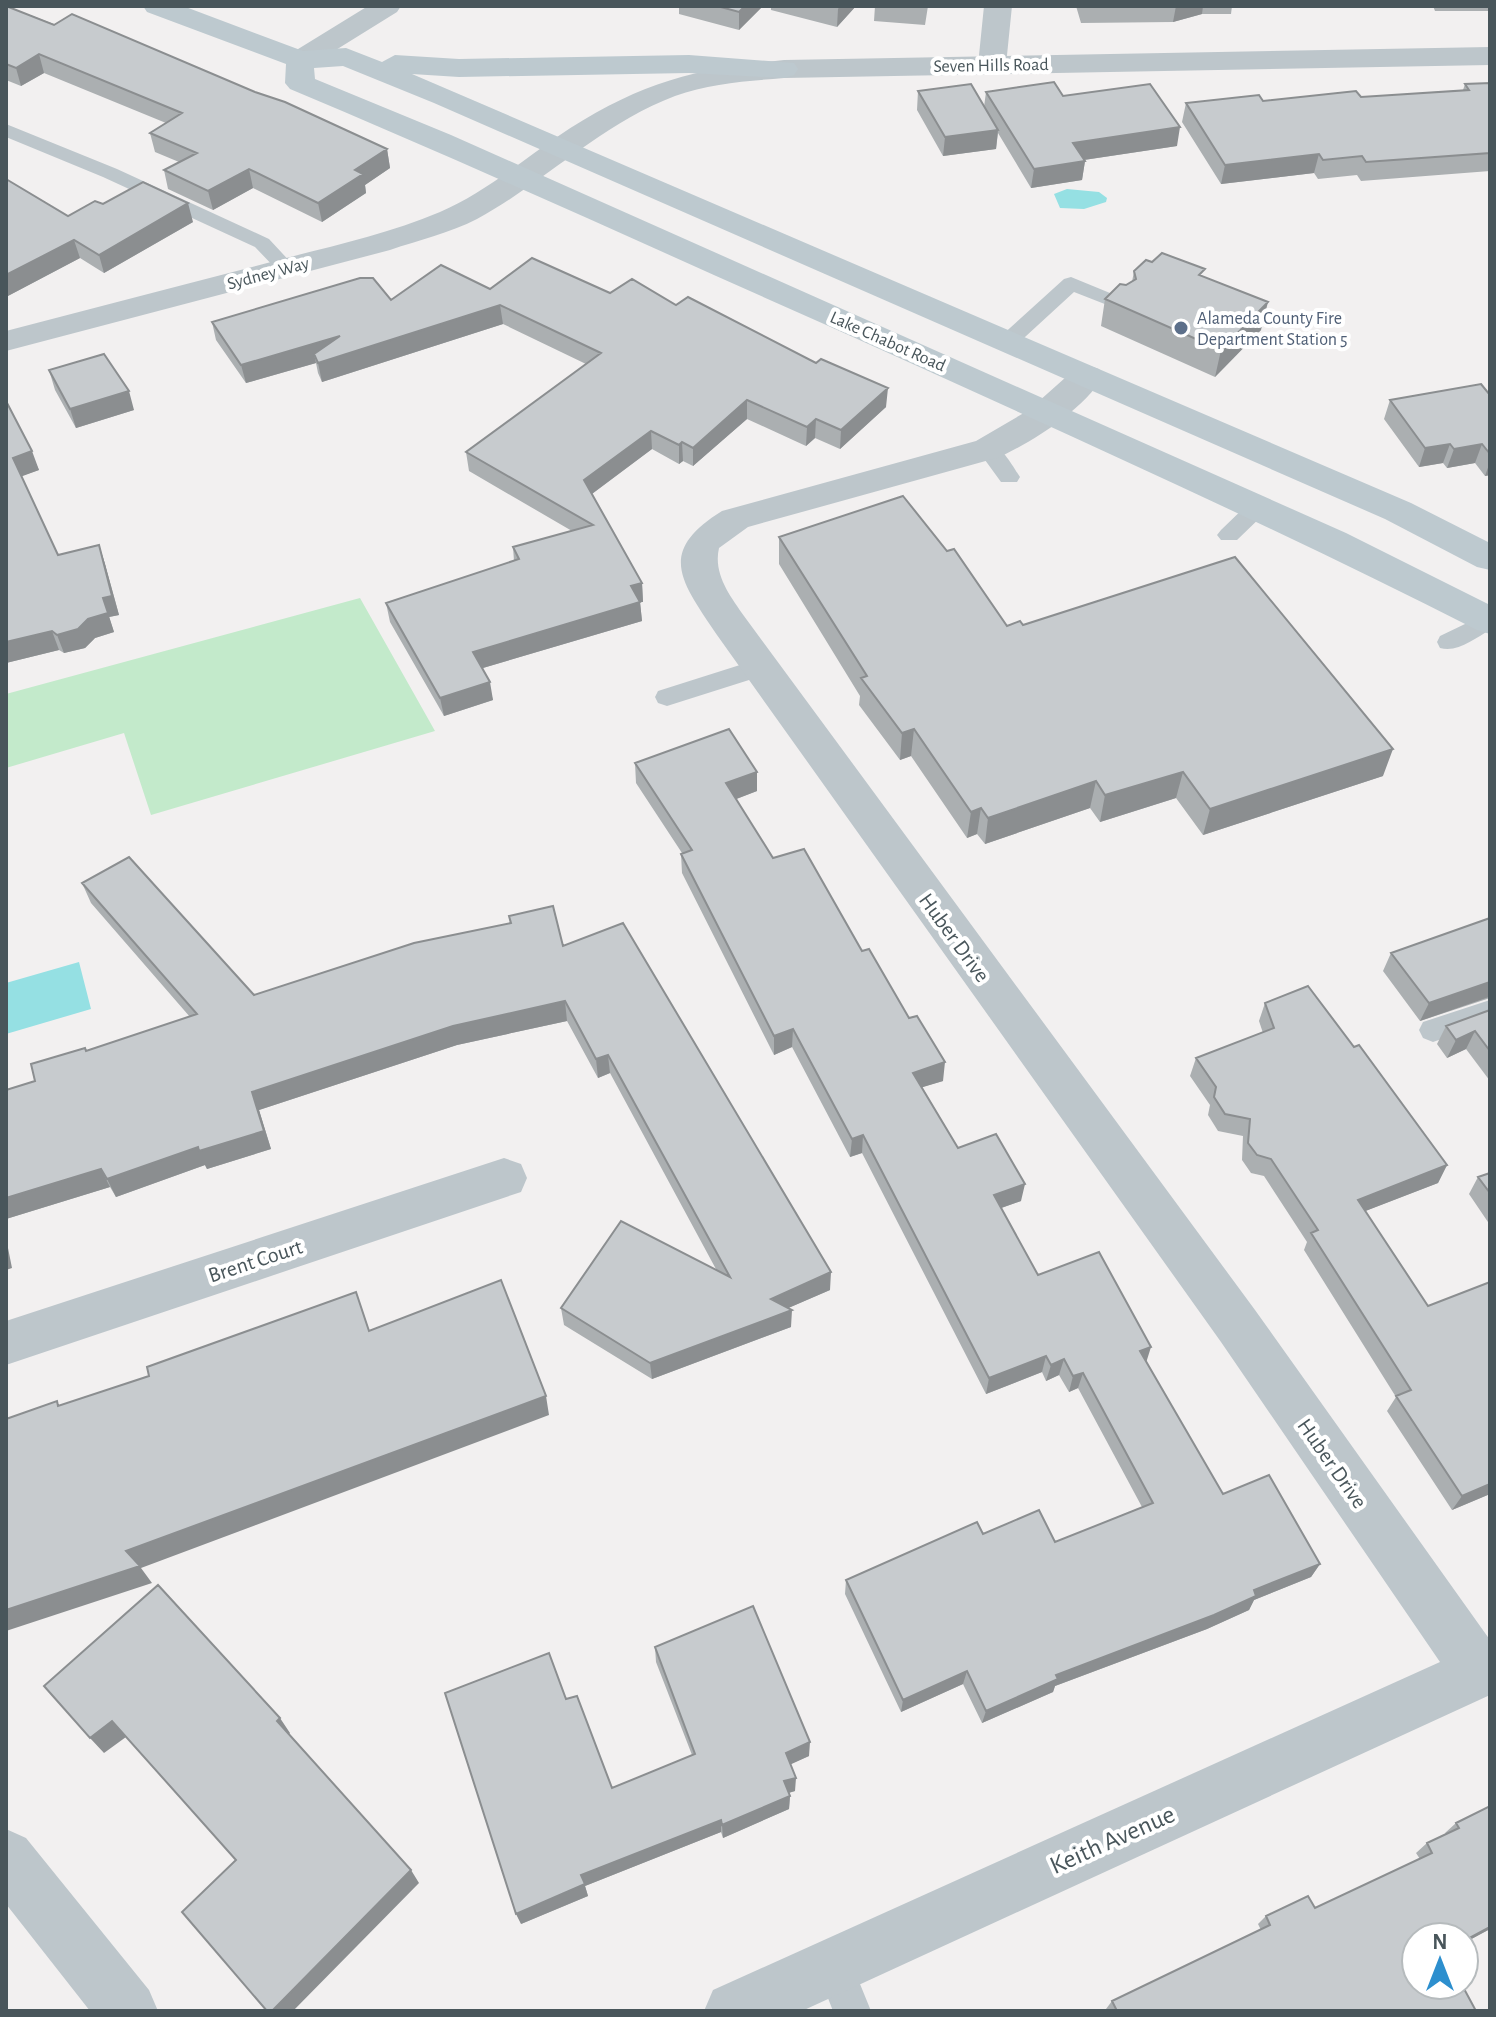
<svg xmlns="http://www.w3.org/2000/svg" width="1496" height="2017" font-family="'Alegreya Sans',sans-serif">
<rect width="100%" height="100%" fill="#f2f0f0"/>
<path fill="#c3eacb" d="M360,598L435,731L151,815L124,733L6,768V694Z"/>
<path fill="#95e0e3" d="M1067,189L1099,192L1107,198L1106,202L1084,209L1060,208L1054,194Z
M79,962L91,1009L6,1034V983Z"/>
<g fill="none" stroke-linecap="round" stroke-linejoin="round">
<path fill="#bdc6cb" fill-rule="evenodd" d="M6,124L117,169L269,239L295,267L292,271H278L255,247L103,177L6,137Z
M1071,277L1127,300L1130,304L1120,310L1074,292L1014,347H1000L996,342L1000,337L1064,279Z
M988,442C1002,446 1012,465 1020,477L1017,482H1001L977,449L980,444Z
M1258,499L1266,502L1269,507L1266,512L1237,540H1221L1217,535L1221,530L1250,502Z
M1490,612V630C1475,638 1458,653 1440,648L1437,642L1440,636Z
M762,658L771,661L774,667L771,673L667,706L658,703L655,697L658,691Z
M1490,1000V1022L1433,1042L1423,1038L1419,1030L1423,1022Z
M834,1946L847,1952L871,2011H833L815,1965L821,1952Z"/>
<path fill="#bdc6cb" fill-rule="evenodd" d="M368,6H401L397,12L310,66L300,69L290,66L286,60L290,54Z
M984,6H1012L1006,65L1002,71L992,74L982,71L978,65Z
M1087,365L1099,369L1104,376C1080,412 1038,438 1000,457L748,527L719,548C713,574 730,596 744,616L1255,1310L1490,1640V1695L802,2011H704L713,1990L1440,1662L1221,1342L717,635C681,581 656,552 722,511L976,441L1029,410L1075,369Z
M504,1158L521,1164L527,1178L521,1192L6,1365V1321Z
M6,1829L26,1838L149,1990L158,2011H90L6,1904Z"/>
<path fill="#bdc6cb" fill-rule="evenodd" d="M1490,47V65L784,78C748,81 710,83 675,96C601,124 545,182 477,219C450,233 419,240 390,250L6,351V331C94,308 182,285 271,262C327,247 386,235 440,212C482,194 519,163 557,137C636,84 691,69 784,60Z"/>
<path fill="#bdc9cf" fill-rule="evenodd" d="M143,6H183L303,51L346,48L382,62L395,55L459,59L689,55L794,63L798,69L794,75L784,78L689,73L459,77L412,74L1411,503L1490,543V570L1477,567L1385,519L434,103L343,66L314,68L315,79L451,135L1346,533L1490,605V634L1477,630C1262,521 1043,423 824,324C646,245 469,164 290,89L285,83L286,64L147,12Z"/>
</g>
<path fill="#abafb1" d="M6,6L387,149L390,168L365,185L366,193L322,222L253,188L213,210L168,189L164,170L179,162L155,152L150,133L166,123L44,73L21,86L6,80Z
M679,6H763L739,30L679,14Z
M771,6H856L837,27L771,10Z
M875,6H928L925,25L874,21Z
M1076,6H1232L1231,14H1202L1173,22L1081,23Z
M1433,6H1490V11H1435Z
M1490,83V171L1361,181L1357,175L1318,179L1314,173L1221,184L1182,122L1186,103L1361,97L1463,90L1465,84Z
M918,91L984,107L986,92L1063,96L1177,146L1084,160L1085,161L1082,180L1031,188L998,133L996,149L943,156L917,110Z
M103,204L193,222L104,273L80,258L6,297L68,216Z
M1134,271L1203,277L1261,330L1215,377L1101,326L1105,299L1132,282Z
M490,289L610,293L676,305L886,407L840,449L815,438L806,446L747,419L693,466L683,461L679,464L652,449L592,494L642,583L643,602H640L642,621L483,668L493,700L444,716L390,622L386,603L514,561L513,547L572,531L469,471L466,452L586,364L503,324L322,382L318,373L316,363L246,383L216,340L212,322Z
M49,370L134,410L76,428L55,390Z
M1490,395V475L1485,476L1475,463L1447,468L1443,463L1419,467L1384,419L1390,400Z
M6,401L39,470L21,476L58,555L99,545L105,564L119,615L109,617L114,632L95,638L85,648L64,653L59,650L6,663Z
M779,537L1007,626L1023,625L1383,776L1203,835L1176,798L1100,822L1090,808L985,844L977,834L967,838L911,756L900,760L859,705L860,696L779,564Z
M635,763L757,772V791L736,799L773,858L862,951L943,1081L922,1087L958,1148L1021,1201L1001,1208L1038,1275L1146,1361L1223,1494L1320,1564L1311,1577L1254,1600L1249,1610L1207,1629L1055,1686L1053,1692L982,1723L963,1684L901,1712L845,1594L846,1580L983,1534L1055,1542L1142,1507L1078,1388L1069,1392L1059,1375L1046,1381L1042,1372L986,1394L862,1153L850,1157L792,1047L774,1055L682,873L681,854L682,853L636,783Z
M82,883L254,995L510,923L509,916L563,946L830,1290L788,1308L791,1327L652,1379L564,1325L561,1308L717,1271L610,1073L598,1078L567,1021L457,1045L259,1110L271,1149L207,1169L205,1165L116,1197L110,1187L6,1219V1090L35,1081L87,1051L190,1017L91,903Z
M1490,918V998L1420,1021L1383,971L1391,953Z
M1265,1003L1447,1165L1438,1183L1365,1211L1428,1306L1490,1494L1452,1510L1387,1411L1396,1397L1304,1250L1307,1242L1264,1176L1251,1173L1242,1160L1243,1136L1218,1131L1208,1115L1210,1105L1190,1076L1196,1058L1263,1033L1259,1021Z
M1490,1010V1081L1466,1049L1447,1058L1437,1044L1446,1026Z
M1490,1173V1225L1469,1194L1478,1177Z
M655,1647L809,1756L790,1764L795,1791L789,1793L790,1796L789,1809L723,1838L721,1832L585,1886L588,1896L521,1924L612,1788L692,1755L656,1662Z
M1490,1806V1929L1464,1943L1416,1937L1476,2011H1107L1106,2009L1112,2001L1261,1930L1258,1924L1266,1916L1315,1908L1420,1859L1416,1853L1427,1843L1446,1834L1445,1833L1456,1823Z"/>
<path fill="#8b8e90" d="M745,6H763L739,30V12Z
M840,6H856L837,27L838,9Z
M1176,6H1203L1202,14L1173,22Z
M39,54L44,73L21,86L16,68Z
M1180,127L1177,146L1070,162L1073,143Z
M998,130L996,149L943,156L945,137Z
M387,149L390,168L365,185L366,193L322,222L318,203L355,170Z
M1319,154L1314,173L1221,184L1225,165Z
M1085,161L1082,180L1031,188L1034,169Z
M249,169L253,188L213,210L208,191Z
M188,203L193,222L104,273L99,255Z
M74,240L80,258L6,297V275Z
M1268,302L1261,330L1215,377L1221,350Z
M500,305L503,324L322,382L318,363L314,354L316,363L246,383L241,365L340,336Z
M888,388L886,407L840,449L841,430Z
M129,391L134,410L76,428L70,409Z
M747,400V419L693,466V448Z
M816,419L815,438L806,446L807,427Z
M651,431L652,449L585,499L584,480Z
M682,442L683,461L679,464V445Z
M1450,444L1443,463L1419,467L1425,448Z
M1482,444L1475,463L1447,468L1454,449Z
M32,451L39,470L20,477L13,458Z
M1490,462V475L1485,476Z
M99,545L105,564L119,615L109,617L103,598Z
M642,583L643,602H640L642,621L476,670L473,652L631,586Z
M108,613L114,632L95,638L85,648L64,653L57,635L88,619Z
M52,631L59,650L6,663V642Z
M490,682L493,700L444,716L440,698Z
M914,729L911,756L900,760L902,733Z
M1393,749L1383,776L1203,835L1210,809Z
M757,772V791L726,803V783Z
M1183,772L1176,798L1100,822L1105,795Z
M1096,781L1090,808L985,844L988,818Z
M981,808L977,834L967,838L971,812Z
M1490,982L1489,997L1420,1021L1429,1003Z
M565,1001L567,1021L457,1045L259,1110L271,1149L207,1169L205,1165L116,1197L107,1179L198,1147L252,1092L453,1026Z
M793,1029L792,1047L774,1055V1036Z
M1475,1031L1466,1049L1447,1058L1456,1040Z
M608,1055L610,1073L598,1078L596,1059Z
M945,1062L943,1081L910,1091L913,1073Z
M863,1135L862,1153L850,1157L852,1139Z
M1447,1165L1438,1183L1350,1217L1358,1200Z
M101,1169L110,1187L6,1219V1198Z
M1025,1184L1021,1201L990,1212L994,1195Z
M6,1238L12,1268L6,1270Z
M831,1272L830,1290L770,1316L771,1299Z
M792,1310L791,1327L652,1379L650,1363Z
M1151,1347L1146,1363L1140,1351Z
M1046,1356L1042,1372L986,1394L989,1378Z
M1064,1359L1059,1375L1046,1381L1051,1365Z
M1083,1373L1078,1388L1069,1392L1073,1376Z
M546,1396L549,1415L141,1568L152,1583L6,1631V1610L126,1551Z
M1490,1484V1494L1452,1510L1462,1496Z
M1320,1564L1311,1577L1254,1600L1249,1610L1207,1629L1055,1686L1053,1692L982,1723L986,1711L1056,1675L1254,1590Z
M967,1671L963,1684L901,1712L903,1700Z
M280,1718L290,1733L287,1736L277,1721Z
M112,1721L126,1737L104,1753L90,1738Z
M810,1742L809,1756L785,1767L786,1753Z
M796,1778L795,1791L784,1794V1781Z
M790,1796L789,1809L723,1838L722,1825Z
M721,1820V1832L585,1886L588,1896L521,1924L516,1914L581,1875Z
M411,1870L419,1883L293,2011H272Z
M1490,1927V1929L1464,1943V1941Z"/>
<path fill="#c7cbce" stroke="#8b8e90" stroke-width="2" d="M6,6L54,25L72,14L255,92L285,102L387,149L355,170L363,174L318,203L249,169L208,191L164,170L197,153L150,133L182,113L39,54L16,68L6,64Z
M717,6H745L739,12Z
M1054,82L1063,96L1150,84L1180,127L1073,143L1085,161L1034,169L986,92Z
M1490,83V153L1366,162L1362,156L1323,160L1319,154L1225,165L1186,103L1259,95L1263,101L1356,91L1361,97L1469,90L1465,84Z
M971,84L998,130L945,137L918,91Z
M6,179L68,216L95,201L103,204L143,182L188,203L99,255L74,240L6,275Z
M1162,253L1205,269L1199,275L1268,302L1221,350L1105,299L1120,284L1126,285L1136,279L1134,271L1146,260L1152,262Z
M532,258L610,293L632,279L676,305L688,297L816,363L821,359L888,388L841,430L816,419L807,427L747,400L693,448L682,442L679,445L651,431L584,480L642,583L631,586L640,602L473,652L490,682L440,698L386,603L519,559L513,547L593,525L466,452L601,353L500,305L318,363L314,354L340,336L241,365L212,322L360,278H373L391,300L441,265L490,289Z
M104,354L129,391L70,409L49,370Z
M1481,384L1490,395V454L1482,444L1454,449L1450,444L1425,448L1390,400Z
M6,401L32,451L13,458L58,555L99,545L112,596L103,598L108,613L88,619L78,629L57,635L52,631L6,642Z
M903,496L947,551L954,549L1007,626L1020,621L1023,625L1235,557L1393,749L1210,809L1183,772L1105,795L1096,781L988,818L981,808L971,812L914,729L902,733L861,678L867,676L779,537Z
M729,729L757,772L726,783L773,858L804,849L862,951L869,949L909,1018L917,1016L945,1062L913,1073L958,1148L996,1134L1025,1184L994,1195L1038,1275L1099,1252L1151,1347L1140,1351L1223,1494L1269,1475L1320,1564L1254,1590L1256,1596L1214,1615L1056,1675L1058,1679L986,1711L967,1671L903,1700L846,1580L977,1522L983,1534L1039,1510L1055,1542L1153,1503L1083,1373L1073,1376L1064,1359L1051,1365L1046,1356L989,1378L863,1135L852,1139L793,1029L774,1036L681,854L692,850L635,763Z
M129,857L254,995L414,943L511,923L509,916L553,906L563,946L623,923L831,1272L771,1299L792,1310L650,1363L561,1308L621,1221L730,1277L608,1055L596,1059L565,1001L453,1026L252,1092L264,1131L199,1151L198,1147L107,1179L101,1169L6,1198V1090L35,1081L31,1064L85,1048L86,1051L197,1014L82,883Z
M1490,918V982L1429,1003L1391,953Z
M1308,986L1354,1047L1359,1045L1447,1165L1358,1200L1428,1306L1490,1282V1484L1462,1496L1396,1396L1411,1390L1311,1233L1318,1230L1271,1159L1257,1155L1248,1143L1250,1119L1225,1114L1214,1097L1216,1087L1196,1058L1274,1028L1265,1003Z
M1490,1010V1051L1475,1031L1456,1040L1446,1026Z
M1490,1173V1193L1478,1177Z
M501,1280L546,1396L126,1551L140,1566L6,1610V1419L57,1401L58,1406L149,1376L147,1367L356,1292L369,1331Z
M158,1585L280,1718L277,1721L411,1870L272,2011H267L182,1912L236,1860L112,1721L90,1738L44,1686Z
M753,1606L810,1742L786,1753L796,1778L784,1781L790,1796L722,1825L721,1820L581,1875L585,1884L516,1914L445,1693L549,1653L566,1699L577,1696L612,1788L695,1754L655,1647Z
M1490,1806V1927L1464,1941V1937H1416V1985H1462L1476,2011H1117L1112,2001L1270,1925L1266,1916L1308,1896L1315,1908L1432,1853L1427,1843L1459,1828L1456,1823Z"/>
<circle fill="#5c6f8a" stroke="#fff" stroke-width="3" cx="1181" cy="328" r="8"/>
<g text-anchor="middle" stroke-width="8" stroke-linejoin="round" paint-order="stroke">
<g font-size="18" fill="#49565b" stroke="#fff">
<text transform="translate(991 65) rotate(-1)" y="6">Seven Hills Road</text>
<text transform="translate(268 273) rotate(-15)" y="6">Sydney Way</text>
<text transform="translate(888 341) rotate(24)" y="6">Lake Chabot Road</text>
</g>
<g font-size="18" fill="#4e5e75" stroke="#fff" text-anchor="start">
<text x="1197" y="324">Alameda County Fire<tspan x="1197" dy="21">Department Station 5</tspan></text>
</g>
<g font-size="22" fill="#49565b" stroke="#fff">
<text transform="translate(955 937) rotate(54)" y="8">Huber Drive</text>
<text transform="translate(255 1260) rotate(-18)" y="8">Brent Court</text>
<text transform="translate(1333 1463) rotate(55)" y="8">Huber Drive</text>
</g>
<g font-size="26" fill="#49565b" stroke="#fff">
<text transform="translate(1112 1839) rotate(-24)" y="9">Keith Avenue</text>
</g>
</g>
<rect width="1496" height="2017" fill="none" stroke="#49565b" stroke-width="16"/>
<g transform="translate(1440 1961)"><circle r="38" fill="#ffffff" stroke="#b6bbbd" stroke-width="2"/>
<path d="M0-6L14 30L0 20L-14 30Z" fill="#2d8fce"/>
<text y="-12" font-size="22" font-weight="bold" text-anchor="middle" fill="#49565b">N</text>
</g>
</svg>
